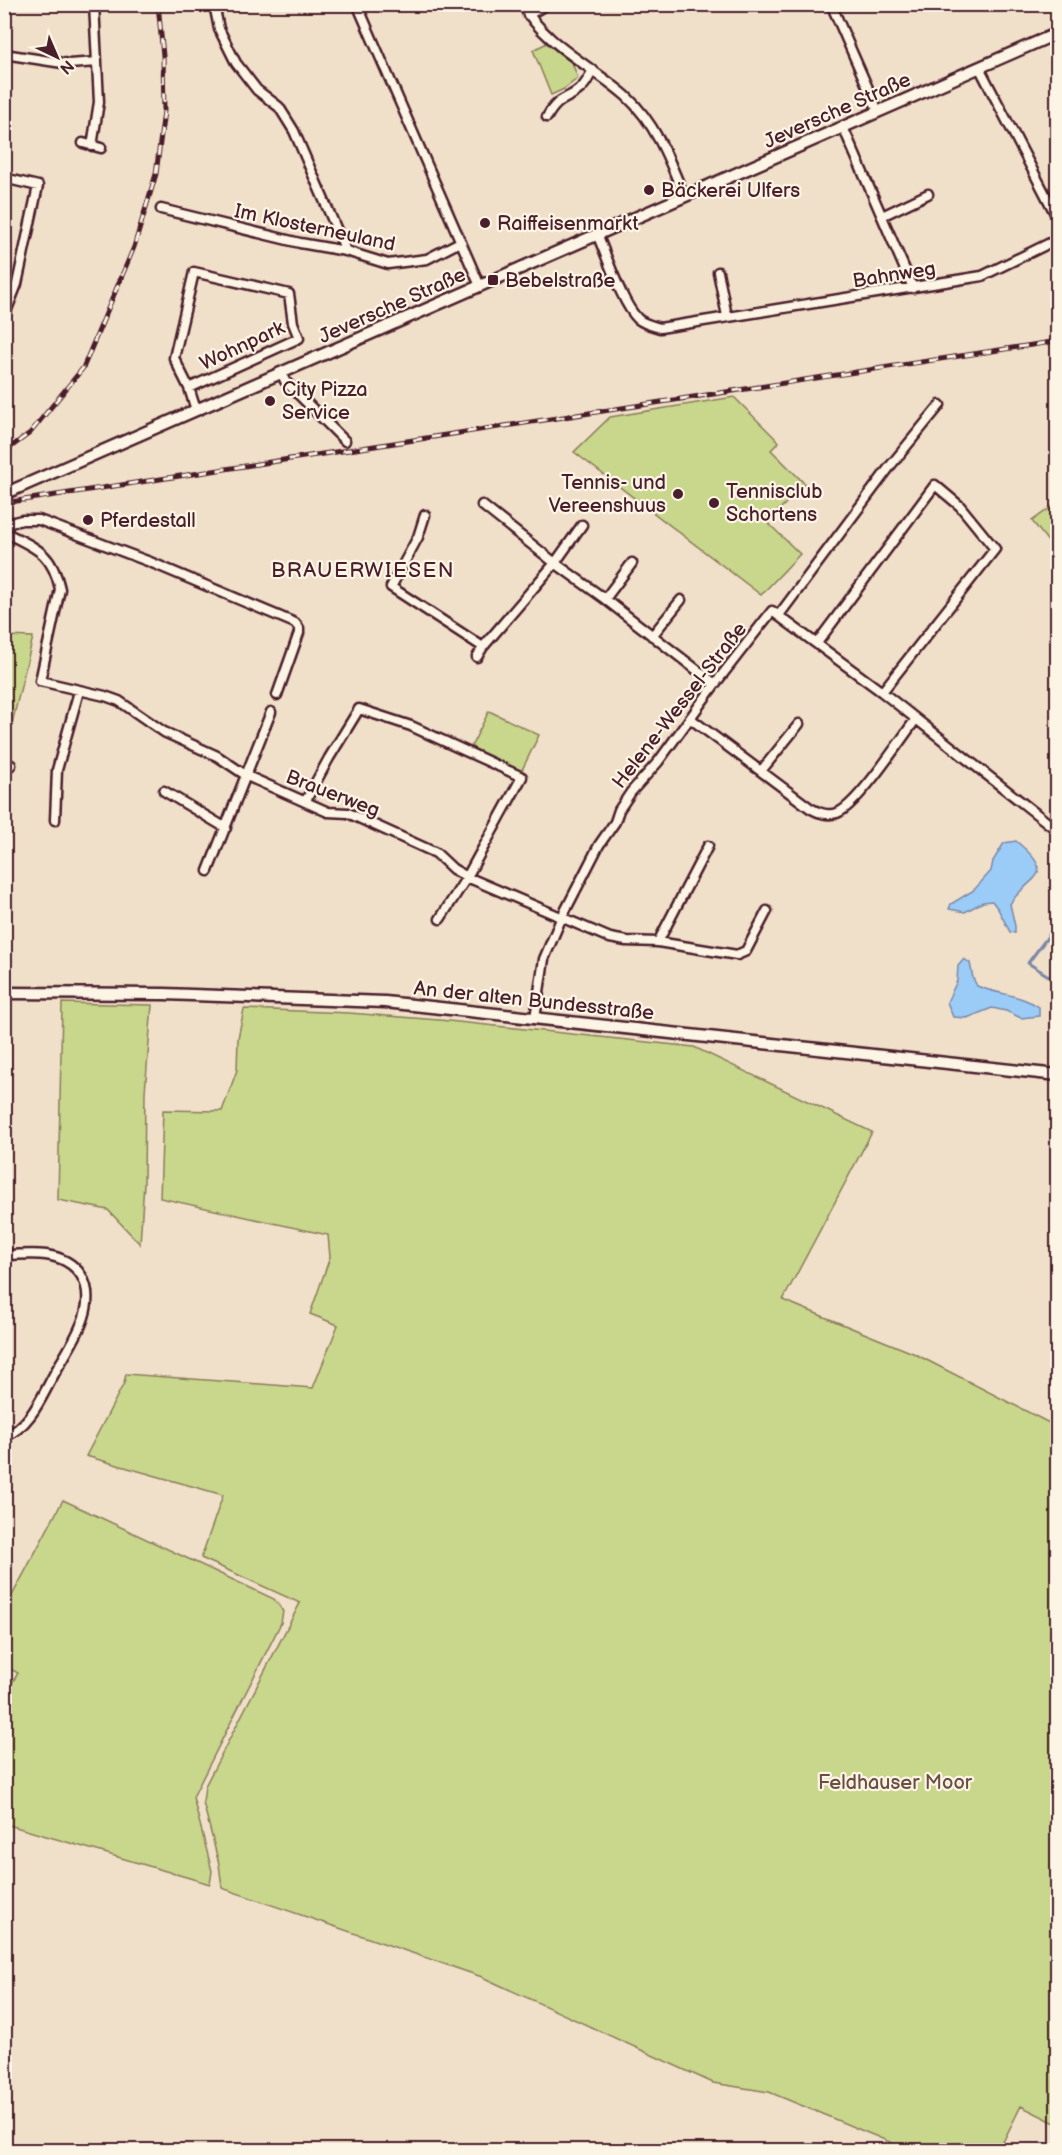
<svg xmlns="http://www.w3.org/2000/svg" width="1062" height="2155" font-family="'Balsamiq Sans',sans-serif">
<rect width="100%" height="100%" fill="#f1e0c9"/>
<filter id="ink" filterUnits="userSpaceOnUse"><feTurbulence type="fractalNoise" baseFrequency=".0167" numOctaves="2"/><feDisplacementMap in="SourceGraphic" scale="12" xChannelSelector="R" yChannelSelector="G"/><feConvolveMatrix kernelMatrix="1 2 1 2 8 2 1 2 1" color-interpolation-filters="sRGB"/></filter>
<g filter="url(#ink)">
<path fill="#c8d78b" stroke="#897b5b" stroke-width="1.5" d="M547,43L572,63L578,78L564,89L551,95L533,50Z
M734,397L779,442L771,450L805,484L767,522L800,554L761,595L574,452L610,417Z
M1057,503V553L1032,521Z
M5,636L33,637L11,728L5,727Z
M489,711L539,735L521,772L471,747Z
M62,1003L152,1005L145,1092L144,1183L140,1244L108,1210L58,1200Z
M244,1009L349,1013L439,1020L694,1047L872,1132L783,1300L913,1353L1057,1427V2124L1021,2106L999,2150H909L769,2092L713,2083L482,1977L222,1888L219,1864L203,1802L205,1786L300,1603L201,1558L223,1495L86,1456L124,1383L126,1374L313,1388L338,1325L310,1314L330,1257L328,1235L160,1198L163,1110L222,1111L237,1070L238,1038Z
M63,1500L274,1599L283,1611L281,1623L193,1797L212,1871L210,1884L5,1824V1695L18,1673L5,1666V1609Z"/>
<path fill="#9accf7" stroke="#7a87a5" stroke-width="1.5" d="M1016,841C1061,878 1028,875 1010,904L1015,926V933L1010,932L998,909L992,901L983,902L965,912L949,909L951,904L974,890L991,871L993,861L1004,843Z
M964,959L970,963L973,978L977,986C999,995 1020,994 1039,1007V1016L1021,1018L1006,1011L992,1008L967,1018L953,1017L947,1002L957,981L958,966Z"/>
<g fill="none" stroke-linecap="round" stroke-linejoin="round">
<path stroke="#7a87a5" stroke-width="3" d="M1058,923L1028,963L1058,982"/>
<defs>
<path id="minor" d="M214,4L219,29L236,63L257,90L279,107L294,131L346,251
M357,4L480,286
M522,4C545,45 592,66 626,96C655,122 670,161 684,196
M831,4L878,111
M528,15L547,4
M4,54L69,64L97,62
M979,67L1058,219
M547,117C560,94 569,101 583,86C587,82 590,75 593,70
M843,127L913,288
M83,143L101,148
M92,146L99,102L94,4
M4,178L38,186L17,284L4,317
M161,209L300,243L346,251L388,264L427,259L460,242
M882,216L928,194
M597,234C607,256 622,304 638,319C644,324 653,326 660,328L982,276L1058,239
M718,272L727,316
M282,374L285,381L345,441
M189,388L299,338L293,323L289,294L194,272L174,358L189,388L196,410
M482,505L555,563L605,599
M425,515L418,537L391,587L483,647
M4,532C36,548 52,552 60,589L40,681L105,696L119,701L164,732L217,756L247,776L328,812L348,813L436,853L453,869L467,877L610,938L626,941L658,942L737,955L746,951L767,911
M5,532L10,523L22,520H39L150,562L295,623L299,628V633L277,695
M632,563L605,599L715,684
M779,615L891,465L940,405
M652,636L681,600
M817,643L935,485L960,506L995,549L882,692
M477,657L483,647L555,563L582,525
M691,719L810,808C819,813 827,816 837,813C857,806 901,739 916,719
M4,764L11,765
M761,771L799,724
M164,791L226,828
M305,802L329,758L359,709L411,726L522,777L467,877L440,919
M55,820L57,770L79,691
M208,871L271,712
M658,942L708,846
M535,1018L544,959L561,919L599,845L615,822L619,810L631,792L658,762L715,684L772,611L882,692L1058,831
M4,1103L5,993
M4,1255C18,1255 33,1253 46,1255C60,1257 73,1263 81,1275C100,1305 72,1343 57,1369C43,1393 32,1426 4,1437"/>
<path id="tertiary" d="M4,494L1058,33
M4,993L164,994L385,1002L1058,1075"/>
</defs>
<use href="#minor" stroke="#4a1f2b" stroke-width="13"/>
<use href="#tertiary" stroke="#4a1f2b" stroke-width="15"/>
<use href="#minor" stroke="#fcf5e5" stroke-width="8"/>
<use href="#tertiary" stroke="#fcf5e5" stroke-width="10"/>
<defs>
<path id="rail" d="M4,452L30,433L83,368L134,247L156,174L164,111L163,56L158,4
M4,503L1058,341"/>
</defs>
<use href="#rail" stroke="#4a1f2b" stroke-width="5"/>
<use href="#rail" stroke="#fcf5e5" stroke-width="3" stroke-dasharray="9" stroke-linecap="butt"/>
</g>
</g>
<g fill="#4a1f2b" stroke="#fcf5e5" stroke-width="2">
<circle cx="649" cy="190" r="6"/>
<circle cx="485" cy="223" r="6"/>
<rect x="487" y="274" width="12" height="12" rx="3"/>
<circle cx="270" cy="401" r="6"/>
<circle cx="678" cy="494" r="6"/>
<circle cx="714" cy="503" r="6"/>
<circle cx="88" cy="520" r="6"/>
</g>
<g text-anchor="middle" stroke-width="4.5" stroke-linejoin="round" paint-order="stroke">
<g font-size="20" fill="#4a1f2b" stroke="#fcf5e5">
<text transform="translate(837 110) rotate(-24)" y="7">Jeversche Straße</text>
<text transform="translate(315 227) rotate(12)" y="7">Im Klosterneuland</text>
<text transform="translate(894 274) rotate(-9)" y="7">Bahnweg</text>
<text transform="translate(392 305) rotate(-24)" y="7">Jeversche Straße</text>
<text transform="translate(242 345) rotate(-25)" y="7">Wohnpark</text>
<text transform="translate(679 705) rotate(-52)" y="7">Helene-Wessel-Straße</text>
<text transform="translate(333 793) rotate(21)" y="7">Brauerweg</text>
<text transform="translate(534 1000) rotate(6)" y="7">An der alten Bundesstraße</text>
</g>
<g font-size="20" fill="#4a1f2b" stroke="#fcf5e5" text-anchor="start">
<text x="661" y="197">Bäckerei Ulfers</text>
<text x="497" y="230">Raiffeisenmarkt</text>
<text x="505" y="287">Bebelstraße</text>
<text x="282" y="396">City Pizza<tspan x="282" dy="23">Service</tspan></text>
<text x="666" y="489" text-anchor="end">Tennis- und<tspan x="666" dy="23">Vereenshuus</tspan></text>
<text x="726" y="498">Tennisclub<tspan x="726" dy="23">Schortens</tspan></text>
<text x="100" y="527">Pferdestall</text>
</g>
<g font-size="20" fill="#6a4d43" stroke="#fcf5e5">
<text x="895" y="1789">Feldhauser Moor</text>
</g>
<g font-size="21" letter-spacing="1.5" fill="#4a1f2b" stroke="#fcf5e5">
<text x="363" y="577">BRAUERWIESEN</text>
</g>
</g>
<rect width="1062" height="2155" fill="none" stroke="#fcf5e5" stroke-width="24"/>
<rect x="12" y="12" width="1038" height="2131" fill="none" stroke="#4a1f2b" stroke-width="2" filter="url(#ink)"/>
<g transform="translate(57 57) rotate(136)" stroke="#fcf5e5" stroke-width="4.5" paint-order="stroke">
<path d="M0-4.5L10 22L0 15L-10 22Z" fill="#4a1f2b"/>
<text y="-9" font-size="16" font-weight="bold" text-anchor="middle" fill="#4a1f2b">N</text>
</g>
</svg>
